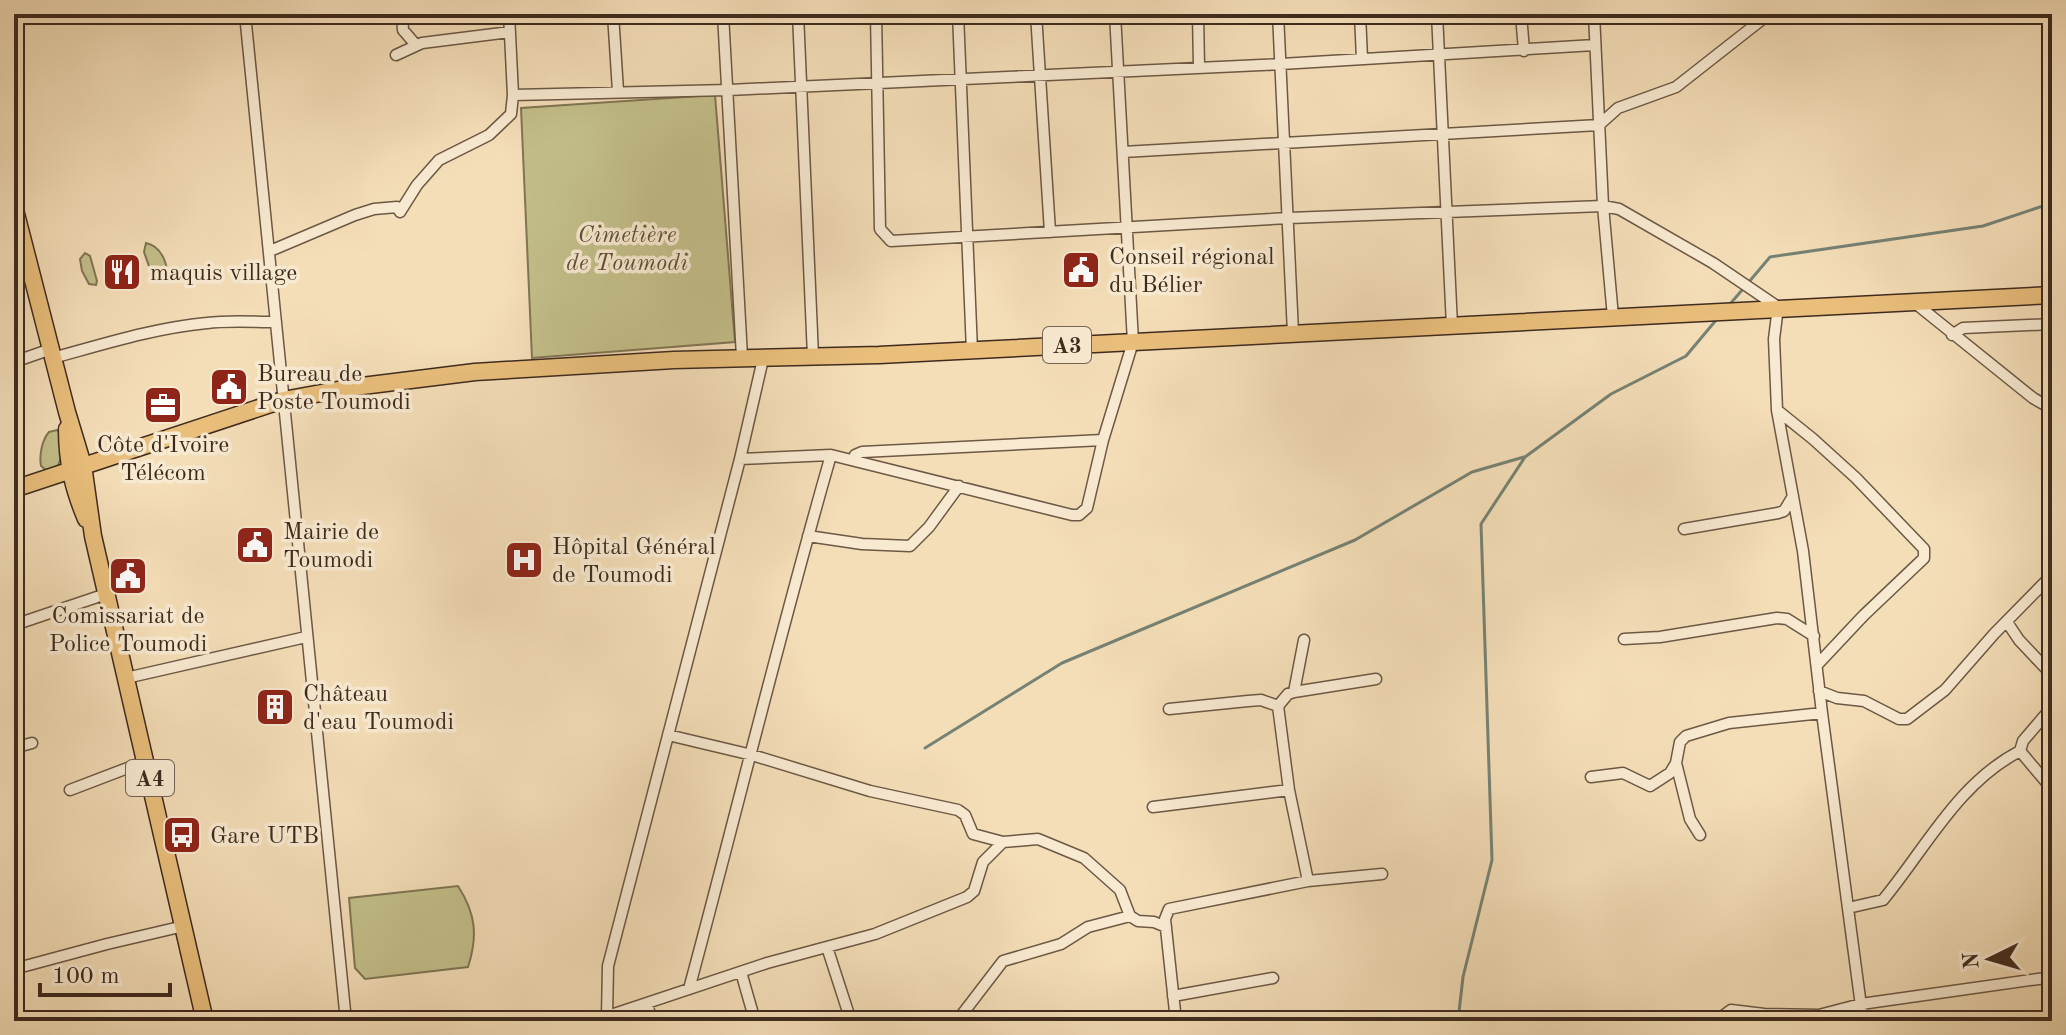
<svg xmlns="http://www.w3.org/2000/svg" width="2066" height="1035" font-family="'Old Standard TT',serif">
<rect width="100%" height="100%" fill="#f4deb8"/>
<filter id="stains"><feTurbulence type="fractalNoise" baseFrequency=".0025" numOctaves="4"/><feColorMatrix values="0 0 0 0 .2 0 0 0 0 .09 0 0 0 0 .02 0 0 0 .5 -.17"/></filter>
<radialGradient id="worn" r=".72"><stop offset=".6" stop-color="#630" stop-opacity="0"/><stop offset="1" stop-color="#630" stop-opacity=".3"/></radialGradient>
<path fill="#c3bf8a" stroke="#807554" stroke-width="2" d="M715,95L735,342L532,358L521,108Z
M146,243C161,246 168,263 167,277L150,269L144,252Z
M85,253L90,256L97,281L96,285L89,284L82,271L80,259Z
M57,430L60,433C62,446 64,457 56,468L46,470L41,466C39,455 42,440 49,432Z
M458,886C476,914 478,936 468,967L365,979L355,968L349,898Z"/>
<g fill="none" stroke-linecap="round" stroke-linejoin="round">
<path stroke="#768274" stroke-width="3" d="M1748,283L1770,257L1983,226L2052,203
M1730,304L1743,289
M925,748L1062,663L1355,540L1472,472L1524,457
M1458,1021L1463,977L1492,860L1481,524L1525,457L1611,394L1686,356L1717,319"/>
<defs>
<path id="minor" d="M245,14L346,1021
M402,14L403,30L416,45
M613,14L618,91
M723,14L742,357
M798,14L813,356
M876,14L880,229L891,241L1289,218L1603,206L1619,209L1713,263L1778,307L1774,339L1777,410L1803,551L1822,713L1863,1021
M958,14L972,351
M1036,14L1050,232
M1198,14L1199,67
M1278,14L1293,333
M1360,14L1362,59
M1437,14L1452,326
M1521,14L1524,51
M1594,14L1603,206L1613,317
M396,55L422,43L510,32
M513,95L729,90L1281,64L1595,45
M1123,152L1599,125L1618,108L1676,87L1769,14
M270,251L355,215L374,209L397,207L400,212L417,185L439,160L489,135L511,114L513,95L509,14
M1915,303L2033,398L2052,409
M1952,335L1963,328L2052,324
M53,358C104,344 154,328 207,323C229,320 253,322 276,322
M14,362L51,349
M1777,410L1813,439L1856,478L1924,549V558L1864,615L1817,665
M740,459L831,455L1072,515H1079L1087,508L1103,440L1133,342L1115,14
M853,460L855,455L862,452L1103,440
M1684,529L1778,513L1784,511L1793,496
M808,536L862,544L910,546L929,527L959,486
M2007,622L2019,640L2052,675
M14,625L106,594
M1624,639L1660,637L1777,618L1787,619L1814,636
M126,678L306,637
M1819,691L1837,698L1864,701L1899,719H1907L1945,690L1994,634L2052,575
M1294,692L1304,640
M2052,707L2023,741L2020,751L2052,789
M1169,709L1248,701L1261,700L1278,706
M668,735L752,755L870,791L958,810L965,815L973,834L1003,842L1038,839L1084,858L1120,890L1130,916L1138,921L1154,922L1166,927
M14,748L32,743
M1676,763L1690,819L1700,835
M1591,777L1623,773L1650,786L1670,773L1676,763L1680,742L1686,736L1729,723L1822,713
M70,790L146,761
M1153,807L1289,790
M1308,881L1289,790L1278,706L1288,694L1294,692L1376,679
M1848,908L1883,900C1926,848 1958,783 2020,751
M827,947L851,1021
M14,969L107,944L184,926
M741,972L755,1021
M689,989C737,811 780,632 831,455
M1173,996L1273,978
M647,1004L652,1021
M607,1016L608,966L740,459L763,359
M593,1021L767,963L875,934L967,897L974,891L983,862L1003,842
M957,1021L1003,961L1061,944L1088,927L1130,916
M1176,1021L1165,919L1169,909L1308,881L1382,874
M1716,1021L1731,1010L1764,1014L1819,1015L1861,1004L2052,977"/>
<path id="primary" d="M14,206L67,412L83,465L93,536L205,1021
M67,429C67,462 73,488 86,519
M14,489L283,400L354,387L475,372L674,360L879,355L2052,295"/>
</defs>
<use href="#minor" stroke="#6c5844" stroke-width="13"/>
<use href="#primary" stroke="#3e2b1e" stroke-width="19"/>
<use href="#minor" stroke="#f8ead1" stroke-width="10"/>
<use href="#primary" stroke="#eabf7c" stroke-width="16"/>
</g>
<defs>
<symbol id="civic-square" viewBox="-11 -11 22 22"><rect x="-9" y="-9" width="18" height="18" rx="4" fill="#8f2418" stroke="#f8ead1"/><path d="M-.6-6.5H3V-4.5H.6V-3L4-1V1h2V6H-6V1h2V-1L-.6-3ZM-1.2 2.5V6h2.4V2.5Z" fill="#fff"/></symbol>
<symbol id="restaurant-square" viewBox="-11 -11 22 22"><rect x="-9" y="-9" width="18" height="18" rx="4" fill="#8f2418" stroke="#f8ead1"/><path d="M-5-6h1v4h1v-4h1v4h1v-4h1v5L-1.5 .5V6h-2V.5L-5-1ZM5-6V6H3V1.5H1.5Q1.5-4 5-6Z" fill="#fff"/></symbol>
<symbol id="office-square" viewBox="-11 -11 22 22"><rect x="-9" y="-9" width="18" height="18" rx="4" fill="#8f2418" stroke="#f8ead1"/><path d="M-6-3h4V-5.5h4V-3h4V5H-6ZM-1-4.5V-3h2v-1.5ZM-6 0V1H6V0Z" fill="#fff"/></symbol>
<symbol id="hospital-square" viewBox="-11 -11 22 22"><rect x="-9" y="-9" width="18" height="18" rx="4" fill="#8f2418" stroke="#f8ead1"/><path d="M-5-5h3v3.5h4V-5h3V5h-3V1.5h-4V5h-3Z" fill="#fff"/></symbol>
<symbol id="building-square" viewBox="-11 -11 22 22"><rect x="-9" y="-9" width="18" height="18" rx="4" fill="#8f2418" stroke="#f8ead1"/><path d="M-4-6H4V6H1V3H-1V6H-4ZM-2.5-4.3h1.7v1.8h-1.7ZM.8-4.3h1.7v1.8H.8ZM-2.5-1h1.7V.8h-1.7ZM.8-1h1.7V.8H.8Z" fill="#fff"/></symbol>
<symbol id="bus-square" viewBox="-11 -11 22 22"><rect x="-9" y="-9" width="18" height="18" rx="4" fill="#8f2418" stroke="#f8ead1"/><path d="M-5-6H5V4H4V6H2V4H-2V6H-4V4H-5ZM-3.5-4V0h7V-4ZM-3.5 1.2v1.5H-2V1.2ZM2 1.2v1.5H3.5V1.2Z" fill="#fff"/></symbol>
</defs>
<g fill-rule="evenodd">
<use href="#civic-square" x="1059" y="248" width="44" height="44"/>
<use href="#restaurant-square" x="100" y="250" width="44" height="44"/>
<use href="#civic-square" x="207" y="365" width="44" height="44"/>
<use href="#office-square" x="141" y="383" width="44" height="44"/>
<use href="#civic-square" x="233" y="523" width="44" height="44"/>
<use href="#hospital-square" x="502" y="538" width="44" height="44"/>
<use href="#civic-square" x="106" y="554" width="44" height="44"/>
<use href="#building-square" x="253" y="685" width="44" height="44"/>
<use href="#bus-square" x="160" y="813" width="44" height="44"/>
</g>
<g text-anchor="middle" stroke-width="7" stroke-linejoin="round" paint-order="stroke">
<g fill="#f8ead1" stroke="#766454" stroke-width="2">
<rect x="1043" y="327" width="48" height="36" rx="6"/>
<rect x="126" y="760" width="48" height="36" rx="6"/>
</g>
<g font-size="22" font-weight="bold" fill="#3e2b1e">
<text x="1067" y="353">A3</text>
<text x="150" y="786">A4</text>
</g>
<g font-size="24" font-style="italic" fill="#5f5039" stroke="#f8ead1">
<text x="627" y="242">Cimetière<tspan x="627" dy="28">de Toumodi</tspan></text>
</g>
<g font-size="24" fill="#3e2b1e" stroke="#f8ead1" text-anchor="start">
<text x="1109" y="264">Conseil régional<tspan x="1109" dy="28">du Bélier</tspan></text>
<text x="150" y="280">maquis village</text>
<text x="257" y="381">Bureau de<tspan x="257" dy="28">Poste Toumodi</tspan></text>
<text x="163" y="452" text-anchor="middle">Côte d'Ivoire<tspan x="163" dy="28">Télécom</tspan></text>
<text x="283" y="539">Mairie de<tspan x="283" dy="28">Toumodi</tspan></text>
<text x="552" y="554">Hôpital Général<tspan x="552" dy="28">de Toumodi</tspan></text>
<text x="128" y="623" text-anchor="middle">Comissariat de<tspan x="128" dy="28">Police Toumodi</tspan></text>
<text x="303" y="701">Château<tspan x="303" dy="28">d'eau Toumodi</tspan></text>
<text x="210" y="843">Gare UTB</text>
</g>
</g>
<rect width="2066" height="1035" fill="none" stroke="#f4deb8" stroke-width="48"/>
<rect x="16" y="16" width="2034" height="1003" fill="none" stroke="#3e2b1e" stroke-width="4"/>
<rect x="24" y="24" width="2018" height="987" fill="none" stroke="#3e2b1e" stroke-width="2"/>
<g transform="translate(1990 959) rotate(265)" stroke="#f8ead1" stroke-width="6" paint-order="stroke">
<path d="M0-6L14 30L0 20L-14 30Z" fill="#3e2b1e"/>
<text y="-12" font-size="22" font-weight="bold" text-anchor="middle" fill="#3e2b1e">N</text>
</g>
<path d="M40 983v12h130v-12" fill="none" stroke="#3e2b1e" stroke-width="4"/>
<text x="52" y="983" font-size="24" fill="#3e2b1e" stroke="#f8ead1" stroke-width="6" paint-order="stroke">100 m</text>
<rect width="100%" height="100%" filter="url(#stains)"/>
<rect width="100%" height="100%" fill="url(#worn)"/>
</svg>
